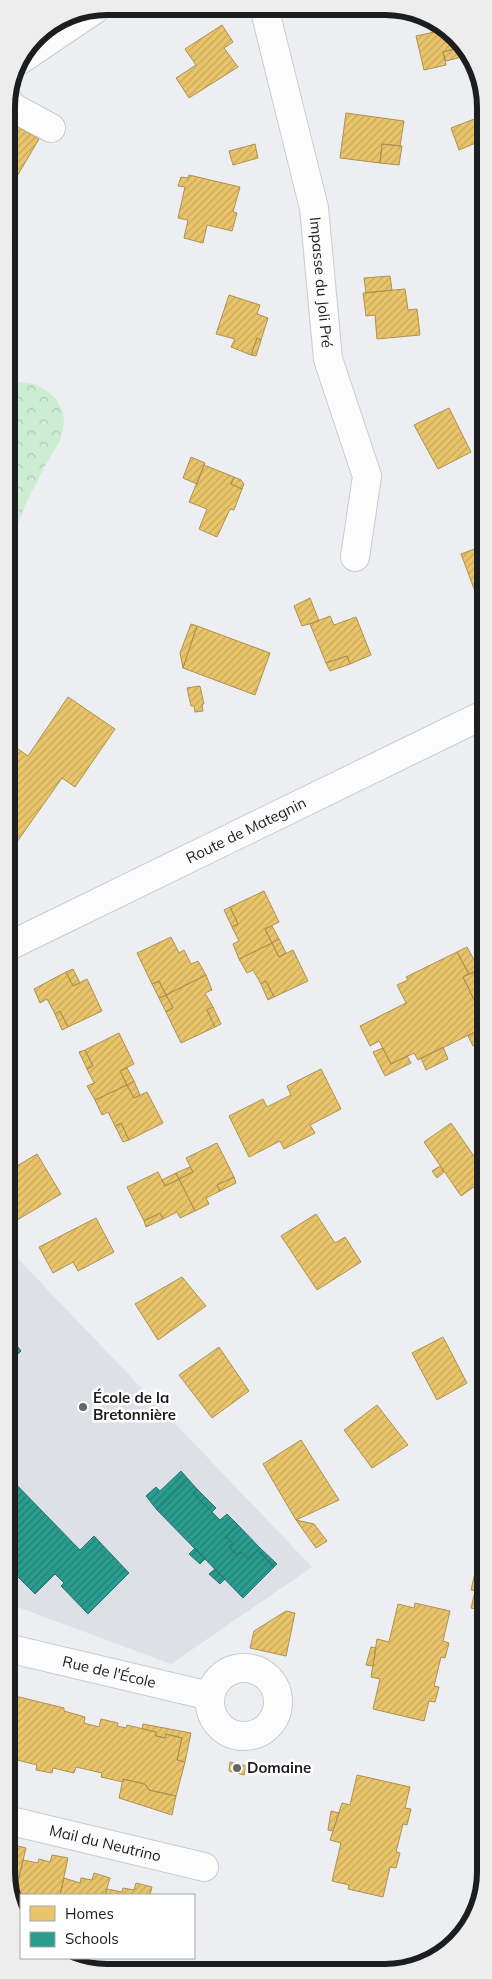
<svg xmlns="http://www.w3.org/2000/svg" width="492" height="1979" font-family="Mulish,sans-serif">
<defs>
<pattern id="park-crowns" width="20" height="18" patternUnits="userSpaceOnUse" patternTransform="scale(1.25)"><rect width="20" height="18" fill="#ccedd1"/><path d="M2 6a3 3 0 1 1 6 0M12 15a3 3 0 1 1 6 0" fill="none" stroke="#afcbb3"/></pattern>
<pattern id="homes-hatch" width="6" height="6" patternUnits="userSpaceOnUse" patternTransform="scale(1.25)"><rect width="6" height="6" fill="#e9c46a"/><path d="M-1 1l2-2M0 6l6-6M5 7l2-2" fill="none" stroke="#c7a85b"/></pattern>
<pattern id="schools-hatch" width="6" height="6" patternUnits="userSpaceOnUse" patternTransform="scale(1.25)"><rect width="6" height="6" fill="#2a9d8f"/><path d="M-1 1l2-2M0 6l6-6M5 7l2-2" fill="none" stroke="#237f74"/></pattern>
</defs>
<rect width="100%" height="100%" fill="#edeef1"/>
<path fill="#dee0e8" d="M7,1247L312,1567L171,1664L7,1603Z"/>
<path fill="url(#park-crowns)" d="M17,382L34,384L46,390L56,399L63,412L64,424L60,441L46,464L26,503L7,553V385Z"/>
<path fill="url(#homes-hatch)" stroke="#ac9253" d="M222,25L233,42L224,48L238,67L189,98L176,78L196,65L185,49Z
M438,26L456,36L462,47L443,52L446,65L424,70L416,36L439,31Z
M462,47L466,56L446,61L443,52Z
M346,113L404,121L400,146L382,144L380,163L340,158Z
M485,117V160L478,142L459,150L451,128L477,118L478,120Z
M6,120L39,139L6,195Z
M255,144L258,158L233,165L229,151Z
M382,144L402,146L399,165L380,163Z
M189,175L240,187L233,212L237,213L232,231L207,225L203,243L184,238L188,220L178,218L185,187L178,186L181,177L188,178Z
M485,243V261L479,245Z
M390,276L392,290L366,293L364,278Z
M405,289L408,310L417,309L420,335L377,339L375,315L366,316L363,293Z
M229,295L260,305L257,314L268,318L261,340L257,338L251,355L231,347L235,339L216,334Z
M257,338L261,340L256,356L251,355Z
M449,408L471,452L438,469L414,425Z
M191,457L205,463L197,484L183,478Z
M204,465L234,477L231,484L242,489L234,510L230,509L217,537L199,529L207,509L189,502Z
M234,477L241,480L244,484L242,489L231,484Z
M485,545V595L481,583L473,586L461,554Z
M481,583L485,595V618L473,586Z
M310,598L319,621L302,626L294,606Z
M330,616L334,625L356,617L371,655L350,664L347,656L326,663L310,624Z
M191,624L197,626L183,668L180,653Z
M197,626L270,653L255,695L183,668Z
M347,656L350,664L330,671L326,663Z
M200,686L204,704H202L203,711L195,712L194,706H191L187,688Z
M68,697L115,729L75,787L62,778L7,856V756L14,746L28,756Z
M264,891L279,922L265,929L272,943L239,959L233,944L239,941L232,927L238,924L230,907Z
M230,907L238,924L232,927L224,910Z
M272,926L279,939L272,943L265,929Z
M171,937L179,953L184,950L191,964L198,961L206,975L166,995L159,981L152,984L137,953Z
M279,939L286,953L279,957L272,943Z
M272,943L279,957L293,950L308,981L274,997L266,981L261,984L253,970L247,973L239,959Z
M467,947L479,969L469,974L457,952Z
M457,952L469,974L463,977L476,1004L481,1002L485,1009V1027L418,1060L414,1053L391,1064L379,1041L370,1046L360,1026L406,1003L397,985L408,980L406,977Z
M73,969L80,983L73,986L66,972Z
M66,972L73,986L87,979L102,1011L68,1027L60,1011L55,1014L47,999L40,1003L34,989Z
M474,972L485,996V1000L476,1004L463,977Z
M206,975L212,990L205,993L213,1007L207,1010L215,1027L181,1043L166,1012L173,1008L166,995Z
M159,981L166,995L159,998L152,984Z
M266,981L274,997L268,1000L261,984Z
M166,995L173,1008L166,1012L159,998Z
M213,1007L221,1024L215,1027L207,1010Z
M60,1011L68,1027L62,1030L55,1014Z
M485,1027V1040L473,1046L468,1036Z
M119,1033L134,1064L120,1071L127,1085L95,1100L87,1086L94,1083L87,1069L93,1066L85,1050Z
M443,1047L448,1059L426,1070L421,1058Z
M383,1048L391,1064L407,1056L411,1063L385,1076L373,1052Z
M85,1050L93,1066L87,1069L79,1052Z
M127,1068L134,1081L127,1085L120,1071Z
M321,1069L341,1109L310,1125L315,1133L284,1149L280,1141L249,1157L229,1116L263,1099L267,1107L291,1095L287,1086Z
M134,1081L140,1095L134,1098L127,1085Z
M127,1085L134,1098L147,1092L163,1123L129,1140L121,1123L115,1126L108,1112L102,1115L95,1100Z
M121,1123L129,1140L123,1142L115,1126Z
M451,1123L485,1172V1179L461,1196L424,1142Z
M217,1143L234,1177L217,1185L220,1191L206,1198L209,1204L195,1211L179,1179L193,1172L186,1158Z
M37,1154L61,1194L12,1223L7,1217V1172Z
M440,1166L444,1172L437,1178L432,1171Z
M190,1167L193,1172L179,1179L176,1173Z
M158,1172L165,1186L179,1179L195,1211L180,1218L177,1212L163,1219L160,1213L144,1221L127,1187Z
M176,1173L179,1179L165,1186L162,1180Z
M234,1177L236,1183L220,1191L217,1185Z
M160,1213L163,1219L146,1227L144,1221Z
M316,1214L335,1243L345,1237L361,1262L317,1290L281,1236Z
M96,1218L114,1252L78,1271L73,1262L53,1273L39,1247Z
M182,1277L206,1306L158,1340L135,1304Z
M443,1337L467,1383L437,1400L412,1353Z
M219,1347L249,1391L212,1418L179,1375Z
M377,1405L408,1445L372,1468L344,1430Z
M301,1440L339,1500L296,1520L263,1464Z
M296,1520L314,1524L327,1541L316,1548Z
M479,1555L485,1557V1611L471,1608L475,1591L471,1590Z
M415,1603L450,1611L443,1641L449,1643L445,1658L441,1657L434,1686L439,1687L435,1702L429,1701L424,1721L373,1709L380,1679L371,1677L377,1639L389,1642L398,1604L414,1608Z
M286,1611L295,1613L286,1656L250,1648L254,1631Z
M371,1647L376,1648L373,1666L366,1665Z
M7,1694L64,1708V1711L85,1717L84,1723L99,1727L101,1719L118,1723L117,1726L126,1728L127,1725L156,1732V1736L165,1738L166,1734L182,1738L177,1760L185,1762L176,1796L149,1790L145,1784L123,1779V1782L101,1777L102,1773L76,1767L74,1773L53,1768L52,1773L36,1770L37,1765L13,1759L7,1762Z
M143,1724L191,1733L185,1762L177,1760L182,1738L166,1734L165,1738L156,1736V1732L142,1729Z
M230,1762L246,1766L244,1775L229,1771Z
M357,1775L410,1787L405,1808L411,1809L407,1825L403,1824L396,1852L400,1853L396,1868L390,1867L383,1897L348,1889L349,1885L332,1881L341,1843L330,1840L342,1803L350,1805Z
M123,1779L145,1784L149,1790L176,1796L172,1815L119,1798Z
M331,1811L339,1813L333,1831L328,1830Z
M10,1844L26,1848L14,1898L7,1885V1851H9Z
M52,1855L68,1858L60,1895L15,1894L23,1860L38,1863L39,1859L50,1862Z
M94,1873L110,1878L105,1895H60L64,1878L80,1883L81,1878L92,1880Z
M136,1883L152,1887L150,1895H105L107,1889L122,1892L123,1888L134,1890Z"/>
<path fill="url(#schools-hatch)" stroke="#26776d" d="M7,1334L14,1342L7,1346Z
M14,1342L21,1351L7,1365V1346Z
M181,1471L188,1479L157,1510L146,1496L156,1487L160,1491Z
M7,1475L80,1550L94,1536L129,1573L88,1614L61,1586L64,1583L55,1574L35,1594L7,1566Z
M188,1479L197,1489L193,1493L220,1520L227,1514L238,1525L226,1537L233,1544L229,1547L237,1555L241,1552L248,1559L258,1550L274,1567L243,1598L157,1510Z
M197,1489L216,1508L212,1512L193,1493Z
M238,1525L260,1548L248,1559L241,1552L237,1555L229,1547L233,1544L226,1537Z
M195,1548L205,1559L200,1564L189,1554Z
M260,1548L277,1564L274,1567L258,1550Z
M215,1569L225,1579L220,1584L209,1574Z"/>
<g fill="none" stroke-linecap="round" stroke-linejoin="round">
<defs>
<g id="street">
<path id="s1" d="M264,7L314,208L328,359L367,476L355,557"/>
<path d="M20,60L97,8"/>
<path d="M7,100L14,108L51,128"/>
<path id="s2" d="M7,947L485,714"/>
<path id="s3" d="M7,1648L210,1696"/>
<circle cx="244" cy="1702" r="34"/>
<path id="s4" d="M7,1820L204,1867"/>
</g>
</defs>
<use href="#street" stroke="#cbcbce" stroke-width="30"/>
<use href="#street" stroke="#fcfcfd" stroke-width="28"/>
</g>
<g fill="#656668" stroke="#fff" stroke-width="2">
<circle cx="83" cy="1407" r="5"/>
<circle cx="237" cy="1768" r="5"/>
</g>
<g text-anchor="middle" stroke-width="5" stroke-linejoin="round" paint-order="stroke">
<g font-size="15" fill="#1c1d1e" stroke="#fff">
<text dy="5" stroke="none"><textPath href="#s1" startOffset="282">Impasse du Joli Pré</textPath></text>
<text dy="5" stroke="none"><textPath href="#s2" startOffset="266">Route de Mategnin</textPath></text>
<text dy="5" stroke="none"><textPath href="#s3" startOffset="105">Rue de l'École</textPath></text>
<text dy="5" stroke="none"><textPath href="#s4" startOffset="101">Mail du Neutrino</textPath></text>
</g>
<g font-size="15" font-weight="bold" fill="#1c1d1e" stroke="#fff" text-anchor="start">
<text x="93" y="1403">École de la<tspan x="93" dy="17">Bretonnière</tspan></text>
<text x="247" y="1773">Domaine</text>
</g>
</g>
<path d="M0 0H492V1979H0ZM107 15H385A92 92 0 0 1 477 107V1872A92 92 0 0 1 385 1964H107A92 92 0 0 1 15 1872V107A92 92 0 0 1 107 15Z" fill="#ededed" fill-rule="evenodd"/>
<path fill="none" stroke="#1c1d1e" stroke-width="6" d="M107 15H385A92 92 0 0 1 477 107V1872A92 92 0 0 1 385 1964H107A92 92 0 0 1 15 1872V107A92 92 0 0 1 107 15Z"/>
<rect x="20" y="1894" width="175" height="65" fill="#ffffff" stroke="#a4a5a5"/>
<rect x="30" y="1906" width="25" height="15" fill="#e9c46a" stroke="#a4a5a5"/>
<text x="65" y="1919" font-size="15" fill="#1c1d1e">Homes</text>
<rect x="30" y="1932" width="25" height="15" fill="#2a9d8f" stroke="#a4a5a5"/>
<text x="65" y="1944" font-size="15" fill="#1c1d1e">Schools</text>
</svg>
